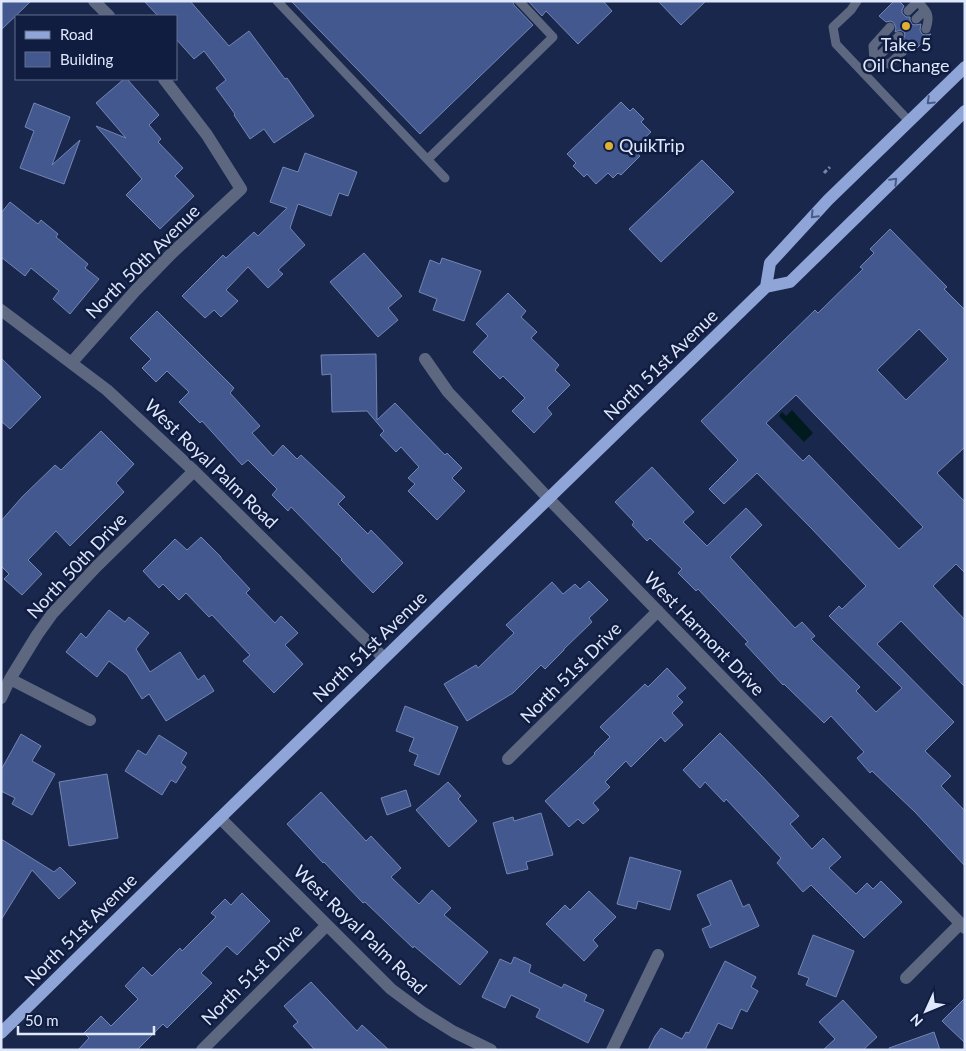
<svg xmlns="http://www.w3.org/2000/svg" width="966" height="1051" font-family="Lato,sans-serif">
<rect width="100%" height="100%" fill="#19274d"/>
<path fill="#001a1e" d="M792,410L813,433L804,442L779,416L782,412L786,416Z"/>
<path fill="#42588e" stroke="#7385b2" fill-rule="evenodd" d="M1,1H31L1,30Z
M144,1H190L229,46L249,31L285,79L287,78L314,116L274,143L264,129L250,139L234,115L235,114L216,88L226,80L204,51L194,59L176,39V16H158Z
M291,1H513L514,5L533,25L420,134Z
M528,1H603L612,11L578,44L546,11L542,16Z
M658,1H706L681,25Z
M894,1H899L904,6L902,10V13L906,17H910V20L912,24L915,25L921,24L920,30L922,34L925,35L931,34L914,51L915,45L913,42L908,40L904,42L903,40L905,35L904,32L900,30L895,32L896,28L894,23L891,21L886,22L879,16Z
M124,79H127L159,115L149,125L161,139L158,142L183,168L175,176L194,196L160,229L126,195L142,179L96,126L126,138L96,103Z
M621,102L630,111L633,108L644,119L641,122L651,132L639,143L644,148L638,154L640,156L621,175L618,173L613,178L608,173L596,184L587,174L584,177L573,166L576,163L567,154Z
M34,103L70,117L52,165L80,140L64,184L20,168L34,131L25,127Z
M305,153L357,172L348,196L339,193L331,216L298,204L290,228L305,245L278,270L283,274L268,288L248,267L226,290L238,301L221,317L214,310L205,318L182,296L223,255L226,258L254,232L258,236L287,208L270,202L283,167L298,172Z
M702,160L734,192L661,262L629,229Z
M10,202L38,224L41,220L58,234L56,237L88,264L85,268L99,279L70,314L53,299L59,291L31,268L25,276L1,257V213Z
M890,229L947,287L944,289L965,310V447L937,473L965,502V573L956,564L933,586L965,620V687L901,621L877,644L954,722L925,751L951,776L941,786L965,811V866L915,812L872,771L870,773L857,758L864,752L831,716L824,723L784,684L783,685L745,644L748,642L698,589L696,591L678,573L682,569L650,538L647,541L632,525L634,522L615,502L652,467L694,512L683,522L707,546L746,508L762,525L730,557L795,628L802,622L815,636L811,639L860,687L856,691L876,712L902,688L829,616L839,606L842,609L866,586L811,528L757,473L724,504L709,489L738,460L701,421L815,310L818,313L863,269L860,267L874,253L870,249ZM919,329L948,359L906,400L877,370ZM796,395L923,527L899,549L809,455L803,461L766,423Z
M364,253L402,296L388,308L398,320L378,337L330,282Z
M442,258L481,271L464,321L433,310L437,299L419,292L430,260L440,264Z
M508,293L526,311L521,317L537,332L531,338L559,365L555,370L570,385L547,408L552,414L534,433L512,411L525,398L503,376L500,379L473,352L488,336L476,324Z
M157,311L234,388L230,393L260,426L252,433L273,456L283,445L297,459L301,455L345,497L338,504L368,534L371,530L403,563L373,593L341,560L342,559L291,507L288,511L272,495L277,489L248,460L242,465L202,421L200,423L179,402L189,392L167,371L156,382L142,368L151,359L130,338Z
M376,354L377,420L395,403L445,455L447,453L462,468L452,478L465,491L437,520L408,491L415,484L408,478L419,467L401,447L396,452L380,435L384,431L367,411L332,412L331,374L322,375L321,355Z
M1,358L41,397L10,429L1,421Z
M101,431L134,464L116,483L124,492L70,546L56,531L28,560L42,574L22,595L4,579L9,574L1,566V521L22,497L55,465L61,470Z
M201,537L221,557V558L250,589L246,593L275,623L281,616L298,633L285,645L303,664L274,693L243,661L250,655L212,615L209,617L186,593L179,600L163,584L159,588L143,571L175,539L187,550Z
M589,581L608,600L589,618L592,622L564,649V650L545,669L541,665L513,693L467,721L444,684L476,665L478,668L514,633L506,625L552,582L563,594L575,584L580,589Z
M109,610L125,622L129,617L149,633L136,649L150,672L180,652L198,680L204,675L214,691L166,721L149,694L142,699L127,675L109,661L97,677L66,652L81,633L86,638Z
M667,668L686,688L677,696L683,702L672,713L683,725L665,742L661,737L631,767L626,761L605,782L610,787L593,803L599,810L583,824L578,819L569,827L545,801L595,754L594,753L610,737L600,727L645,684L648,687Z
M405,706L458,727L439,775L414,765L418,755L409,751L414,738L396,731Z
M720,733L760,774L799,816L790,824L812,849L823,838L841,857L829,868L856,894L867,883L873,889L881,881L902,902L864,938L811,885L803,892L777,863L781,858L726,799L724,802L705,782L700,788L683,770Z
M21,734L41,746L32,761L55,774L32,815L12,804L15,798L1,791V770Z
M159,735L187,753L181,763L186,767L176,783L171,780L162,795L125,771L138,750L146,755Z
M107,774L118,838L69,846L59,782Z
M448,782L461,796L458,799L477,821L449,847L416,810Z
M406,790L411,806L387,815L381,798Z
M321,792L366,841L371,836L401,868L391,877L419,904L432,890L451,908L444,915L488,952L460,985L414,946L413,948L365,902L363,903L324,862L323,863L287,824Z
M541,813L553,855L526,862L528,869L507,874L493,823L513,817L514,821Z
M1,839L54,872L60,867L76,883L59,899L32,870L1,920Z
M630,857L681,871L670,910L638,901L636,909L617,904Z
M731,880L743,907L749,904L759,926L710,948L702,929L711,925L697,895Z
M589,891L616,917L593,940L598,946L584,961L546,924L565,905L570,910Z
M242,893L270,921L237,955L227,946L201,973L212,983L167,1028L163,1024L137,1050H78L89,1038L84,1033L101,1016L111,1026L138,999L125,986L143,967L152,976L180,948L182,951L216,917L211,913L225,899L231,905Z
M813,935L854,951L836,997L806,985L809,978L798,974Z
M514,957L531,965L529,972L562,988L564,984L587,995L584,1001L604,1010L588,1043L536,1017L540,1009L511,995L505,1008L482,997L500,959L511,964Z
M725,961L756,977L751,987L758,991L747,1012L741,1009L732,1029L718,1023L705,1050H648L655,1036L661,1028L682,1039L686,1032L689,1033Z
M311,982L357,1031L362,1025L389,1050H315L293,1026L298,1022L284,1006Z
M965,998V1043L942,1021Z
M843,1000L877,1037L863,1050H823L835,1039L819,1022Z
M934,1032L940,1050H890L889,1048Z"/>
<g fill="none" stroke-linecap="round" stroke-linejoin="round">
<path stroke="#7884a1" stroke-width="3" stroke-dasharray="4 2.5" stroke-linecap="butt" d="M824,173L830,167"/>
<path stroke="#5d6880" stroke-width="9" d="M277,1L445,178
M857,1L851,10L833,27L836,44L909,121
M917,1C927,11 931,15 926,29
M908,11L917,2
M916,19L925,10
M874,61L889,64L909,46
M874,61L873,46L890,27
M863,72L899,36
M428,159L553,37L519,1"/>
<path stroke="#5d6880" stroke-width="12" d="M94,1L109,16
M1,310L107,390L194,471L384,658
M425,359L448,392L548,498L965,928
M72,362L136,290L171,254L241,189L207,135L164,79
M10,679L90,720
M1,698L10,679L37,635L52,614L96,567L194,471
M508,759L658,611
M220,818L391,989L422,1012L454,1032L491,1050
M906,978L960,924
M202,1050L327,925
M612,1050L658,955"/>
<path stroke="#8fa5d8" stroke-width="12" d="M766,287L770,263L828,200L965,67
M1,1033L220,818L766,287L790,282L965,111"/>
</g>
<defs><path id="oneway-chevron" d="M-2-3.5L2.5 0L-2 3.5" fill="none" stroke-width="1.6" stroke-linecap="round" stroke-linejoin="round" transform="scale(1.25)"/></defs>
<g stroke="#495a85">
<use href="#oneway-chevron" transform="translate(930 101) rotate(136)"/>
<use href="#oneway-chevron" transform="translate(894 181) rotate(-45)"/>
<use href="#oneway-chevron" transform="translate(814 215) rotate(133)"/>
</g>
<g fill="#e0b034" stroke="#101d41" stroke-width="2">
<circle cx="906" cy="26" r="5"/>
<circle cx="609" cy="146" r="5"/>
</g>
<g text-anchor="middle" stroke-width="5" stroke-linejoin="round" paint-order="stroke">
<g font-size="18" fill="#dee7fb" stroke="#101d41">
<text x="906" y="51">Take 5<tspan x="906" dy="21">Oil Change</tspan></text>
<text x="619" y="152" text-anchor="start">QuikTrip</text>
</g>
<g font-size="18" fill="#dee7fb" stroke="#101d41">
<text transform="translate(143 262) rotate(-45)" y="6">North 50th Avenue</text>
<text transform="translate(661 365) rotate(-44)" y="6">North 51st Avenue</text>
<text transform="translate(211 464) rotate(44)" y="6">West Royal Palm Road</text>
<text transform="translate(77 566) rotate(-47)" y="6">North 50th Drive</text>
<text transform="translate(704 634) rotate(46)" y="6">West Harmont Drive</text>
<text transform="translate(370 647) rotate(-44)" y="6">North 51st Avenue</text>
<text transform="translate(571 673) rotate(-45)" y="6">North 51st Drive</text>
<text transform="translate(81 930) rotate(-45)" y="6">North 51st Avenue</text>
<text transform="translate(360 930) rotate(44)" y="6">West Royal Palm Road</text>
<text transform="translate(252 975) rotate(-45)" y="6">North 51st Drive</text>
</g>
</g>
<rect width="966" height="1051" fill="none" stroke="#dee7fb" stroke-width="5"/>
<rect x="15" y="15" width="162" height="65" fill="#101d41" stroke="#626e8b"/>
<rect x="25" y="31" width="25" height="8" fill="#8fa5d8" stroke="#626e8b"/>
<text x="60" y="40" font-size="15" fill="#dee7fb">Road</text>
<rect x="25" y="52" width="25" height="15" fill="#42588e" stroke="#626e8b"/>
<text x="60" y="65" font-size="15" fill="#dee7fb">Building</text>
<g transform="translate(926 1011) rotate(226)" stroke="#101d41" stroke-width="4" paint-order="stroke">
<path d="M0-4L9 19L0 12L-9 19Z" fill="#dee7fb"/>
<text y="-8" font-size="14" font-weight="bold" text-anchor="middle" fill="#dee7fb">N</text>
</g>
<path d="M18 1026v8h136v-8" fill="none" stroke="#dee7fb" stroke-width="2.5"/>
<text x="25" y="1026" font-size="15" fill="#dee7fb" stroke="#101d41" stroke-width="4" paint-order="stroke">50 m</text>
</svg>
